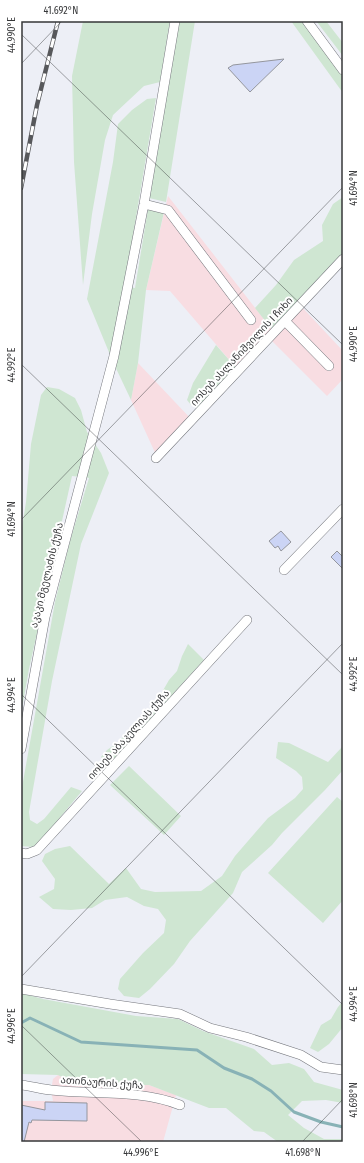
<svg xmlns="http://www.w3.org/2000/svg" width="364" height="1163" font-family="'Fira Sans Condensed','Noto Sans Georgian',sans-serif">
<rect width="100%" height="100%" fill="#edeff6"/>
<path fill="#f8dde2" d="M168,196L274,332L300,305L343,351V379L327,396L269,338L238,370L170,291L146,290Z
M138,363L192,420L157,457L131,400Z
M58,1075L69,1081L102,1086L149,1085L176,1095L163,1142H21V1101H53L51,1090L53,1079Z"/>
<path fill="#cfe6d2" d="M83,21H170L160,82L144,86L113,115L105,140L92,214L83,285L74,162L72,76Z
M179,21H195L166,202L149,198Z
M291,21H304L306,24L343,77V93Z
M317,21H326L343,43V56L317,22Z
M156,98L125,283L128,287L135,288L148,209L164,212L146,290L138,363L131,400L113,362L87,299L113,162L118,124L132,110L147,99Z
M343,197V259L274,332L255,308L276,285L294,260L323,241L322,225L333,204Z
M216,345L238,370L201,410L191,405L187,400L193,383Z
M47,387L59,389L75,398L81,410L87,432L101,453L109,473L81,544L52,681L29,812L30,820L37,824L44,819L71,787L82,791L43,838L33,847L21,846V793L55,602L70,541L89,478L72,476L29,669L21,714V534L26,502L31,444L41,395Z
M188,644L204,660L109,765L101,757L107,750L117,743L154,706L169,680L177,671L182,656Z
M278,742L289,743L328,762L343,746V770L325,790L282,833L272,845L242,872L233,893L190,941L174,964L150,989L139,998L124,996L118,989L120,979L143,953L164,933L166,920L158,909L144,906L127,897L105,900L92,908L71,910L53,909L39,897L54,889L55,879L42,861L45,854L55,849L70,846L109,884L126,868L141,889L155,892L201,891L222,876L235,856L268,818L295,798L303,789L302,777L296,771L276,758Z
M129,766L181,816L164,835L110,785Z
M337,797L343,802V900L323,923L268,873Z
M21,993L43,999L136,1016L178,1019L203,1031L254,1049L272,1065L289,1063L304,1069L314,1082L343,1090V1103L326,1100L302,1101L288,1115L304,1128L324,1139H343V1142H278L264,1132L254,1131L226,1108H209L149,1085L102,1086L69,1081L58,1075L21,1074Z
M343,1001V1027L329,1044L318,1052L310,1048L321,1025L331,1019L338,1007Z"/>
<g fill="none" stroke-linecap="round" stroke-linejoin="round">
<path stroke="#88b2b6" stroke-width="3" d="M21,1023L30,1018L81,1042L197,1050L224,1068L252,1079L271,1091L294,1112L321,1122L343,1127"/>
</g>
<path fill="#cbd4f5" stroke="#94969d" d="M284,59L250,92L228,68L233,65Z
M281,531L291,542L281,551L278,546L275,548L269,541Z
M337,551L343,557V569L331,557Z
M45,1102L87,1103V1121L32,1120L31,1123L29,1122L24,1142H21V1105L45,1110Z"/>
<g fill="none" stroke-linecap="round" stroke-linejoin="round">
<defs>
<path id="minor" d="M307,21L343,70
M144,204L168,210L251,320
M285,321L329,366
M156,458L343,259
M284,570L343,509
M21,749L45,617L114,356L144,204L175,21
M21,853L27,854L37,850L247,620
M21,989L110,1004L180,1014L210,1028L246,1037L301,1055L321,1067L343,1070
M21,1085C31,1086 41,1089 51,1090C94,1095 139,1089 180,1105"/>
</defs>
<use href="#minor" stroke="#75777d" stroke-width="10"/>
<use href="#minor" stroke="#fff" stroke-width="9"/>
<defs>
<path id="rail" d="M21,188L37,105L58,21"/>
</defs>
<use href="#rail" stroke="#57585b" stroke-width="4.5"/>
<use href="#rail" stroke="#fff" stroke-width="3" stroke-dasharray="9" stroke-linecap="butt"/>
</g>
<path fill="none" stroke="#363739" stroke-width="1" stroke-opacity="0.45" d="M21,34L343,345M21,64L62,21M21,364L343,675M21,520L343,187M21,694L343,1005M21,977L343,643M21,1025L142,1142M302,1142L343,1099"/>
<g text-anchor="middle" stroke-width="4" stroke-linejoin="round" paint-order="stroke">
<g font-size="10" fill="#363739" stroke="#fff">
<text transform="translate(241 351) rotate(-47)" y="4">იოსებ ასლანიშვილის I ჩიხი</text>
<text transform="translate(46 575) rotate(-76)" y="4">აკაკი მგელაძის ქუჩა</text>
<text transform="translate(128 734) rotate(-48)" y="4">იოსებ აბაკელიას ქუჩა</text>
<text transform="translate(102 1082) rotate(4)" y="4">ათინაურის ქუჩა</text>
</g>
</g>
<rect width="364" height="1163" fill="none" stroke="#ffffff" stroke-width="44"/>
<rect x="22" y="22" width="320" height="1119" fill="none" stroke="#363739" stroke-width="1.5"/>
<g font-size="10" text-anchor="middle" fill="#363739">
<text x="61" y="14">41.692°N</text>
<text transform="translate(11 35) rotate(-90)" y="4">44.990°E</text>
<text transform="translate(353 188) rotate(-90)" y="4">41.694°N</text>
<text transform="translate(353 344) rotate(-90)" y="4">44.990°E</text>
<text transform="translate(11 365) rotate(-90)" y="4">44.992°E</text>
<text transform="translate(11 519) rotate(-90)" y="4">41.694°N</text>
<text transform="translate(353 674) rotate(-90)" y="4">44.992°E</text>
<text transform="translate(11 695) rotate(-90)" y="4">44.994°E</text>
<text transform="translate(353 1004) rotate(-90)" y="4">44.994°E</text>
<text transform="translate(11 1026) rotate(-90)" y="4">44.996°E</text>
<text transform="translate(353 1100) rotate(-90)" y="4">41.698°N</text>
<text x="141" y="1156">44.996°E</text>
<text x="303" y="1156">41.698°N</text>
</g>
</svg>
